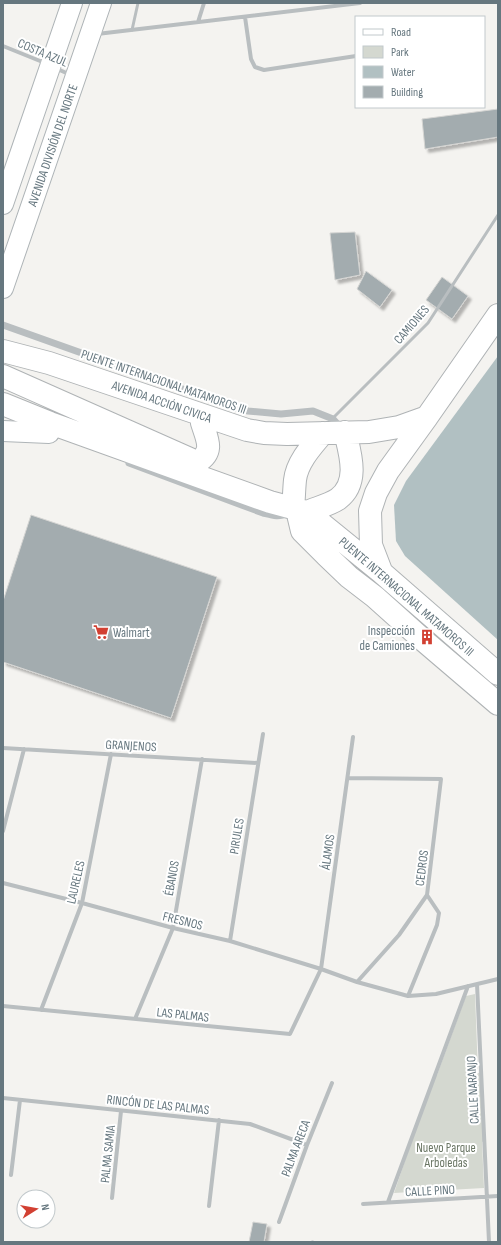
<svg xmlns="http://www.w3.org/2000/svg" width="501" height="1245" font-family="'Sofia Sans Condensed',sans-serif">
<defs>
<filter id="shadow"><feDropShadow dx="3.5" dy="3.5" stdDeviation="1" flood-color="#0004"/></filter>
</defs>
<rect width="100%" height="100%" fill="#f4f3f0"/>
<path fill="#d4d8d0" d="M475,994L478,1073H481L484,1141L482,1142L484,1188L394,1193L434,1076L437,1075L466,996Z"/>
<path fill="#b1c0c2" d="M498,356V640L405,556L396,541L394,505L406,481Z"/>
<path fill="#a3acaf" stroke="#d5d5d3" filter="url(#shadow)" d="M498,109V137L425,149L422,119Z
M355,232L360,275L335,280L330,233Z
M366,271L392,290L380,307L357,289Z
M442,277L468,296L452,319L426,300Z
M31,515L217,577L171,718L3,662V601Z
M253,1222L267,1224L264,1242H249Z"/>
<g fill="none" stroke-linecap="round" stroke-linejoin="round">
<defs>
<path id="secondary" d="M3,204L72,3
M3,288L101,3
M3,431L49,433"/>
<path id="trunk" d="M3,351L49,363L247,430L264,433L287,434L369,432L399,427L427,417L498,315
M3,376L190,459
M3,404L50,423L270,502L307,512L381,572L498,674
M197,462C215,452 207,439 202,423
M293,508C294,499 294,490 295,480C297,462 312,446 323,433
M297,510L302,531L326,555L349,577L375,597L423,640L498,704
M307,512C316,508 329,505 338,499C360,483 350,453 345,432
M381,571L371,545L370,511L376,493L388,471L427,417"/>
</defs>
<use href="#secondary" stroke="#aeb4b7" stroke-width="22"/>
<use href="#trunk" stroke="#afb3b5" stroke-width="24"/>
<path stroke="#b9bec0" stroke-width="3" d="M132,30L138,3
M332,419L428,323L498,215
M312,1242H313"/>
<path stroke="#b9bec0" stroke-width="4" d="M245,17L251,59L255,67L264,70L356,56
M198,22L204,3
M97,34L360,3
M3,46L45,63
M55,68L71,75
M3,748L258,763
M348,778L441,779L427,895L399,935L357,982
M3,831L24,749
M3,883L82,903L173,928L230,941L321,969L357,982L408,996L436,994L498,979
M230,941L263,734
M477,984L489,1242
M408,996L437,925L439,913L427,895
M3,1006L290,1034L321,969L353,737
M41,1010L82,903L111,754
M135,1019L173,928L202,759
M3,1098L250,1124L307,1145
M11,1175L20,1100
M112,1198L121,1111
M388,1202L468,986
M363,1204L498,1196
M209,1206L219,1120
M279,1222L307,1145L332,1083"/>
<path stroke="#b9bec0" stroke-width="7" d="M3,325L236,408L248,411L281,414L313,411L333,419L342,429
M129,463L263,513C271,515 279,518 287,513"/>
<use href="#secondary" stroke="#fff" stroke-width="20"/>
<use href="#trunk" stroke="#fff" stroke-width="22"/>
</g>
<defs>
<symbol id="supermarket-bare" viewBox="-9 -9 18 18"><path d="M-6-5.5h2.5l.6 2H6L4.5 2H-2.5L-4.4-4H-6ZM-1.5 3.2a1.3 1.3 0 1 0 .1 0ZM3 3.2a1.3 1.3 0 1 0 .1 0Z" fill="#d24032" stroke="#fff" stroke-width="2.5" paint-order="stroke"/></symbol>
<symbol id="building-bare" viewBox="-9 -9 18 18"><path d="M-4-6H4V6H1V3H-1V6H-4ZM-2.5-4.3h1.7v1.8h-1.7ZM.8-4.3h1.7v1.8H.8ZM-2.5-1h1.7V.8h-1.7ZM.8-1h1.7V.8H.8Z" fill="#d24032" stroke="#fff" stroke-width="2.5" paint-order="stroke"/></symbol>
</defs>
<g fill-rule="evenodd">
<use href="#supermarket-bare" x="90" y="621" width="22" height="22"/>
<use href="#building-bare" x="416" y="626" width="22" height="22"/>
</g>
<g text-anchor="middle" stroke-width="4" stroke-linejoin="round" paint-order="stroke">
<g font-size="13" fill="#66777f" stroke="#fff">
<text transform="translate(43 52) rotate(23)" y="5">COSTA AZUL</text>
<text transform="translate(52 145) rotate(-71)" y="5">AVENIDA DIVISIÓN DEL NORTE</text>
<text transform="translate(411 324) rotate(-49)" y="5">CAMIONES</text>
<text transform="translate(164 381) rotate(19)" y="5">PUENTE INTERNACIONAL MATAMOROS III</text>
<text transform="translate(162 401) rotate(19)" y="5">AVENIDA ACCIÓN CIVICA</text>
<text transform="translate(407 596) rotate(41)" y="5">PUENTE INTERNACIONAL MATAMOROS III</text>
<text transform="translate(131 745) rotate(3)" y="5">GRANJENOS</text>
<text transform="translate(236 836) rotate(-81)" y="5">PIRULES</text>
<text transform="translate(327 852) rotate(-82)" y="5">ÁLAMOS</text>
<text transform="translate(421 868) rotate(-83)" y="5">CEDROS</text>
<text transform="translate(171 878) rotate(-80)" y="5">ÉBANOS</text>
<text transform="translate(75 882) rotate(-77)" y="5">LAURELES</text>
<text transform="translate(183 920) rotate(14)" y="5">FRESNOS</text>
<text transform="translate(183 1014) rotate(6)" y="5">LAS PALMAS</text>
<text transform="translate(472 1090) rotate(-93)" y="5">CALLE NARANJO</text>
<text transform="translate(158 1104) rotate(6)" y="5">RINCÓN DE LAS PALMAS</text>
<text transform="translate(295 1148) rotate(-69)" y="5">PALMA ARECA</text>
<text transform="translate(107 1154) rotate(-84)" y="5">PALMA SAMIA</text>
<text transform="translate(430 1190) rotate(-3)" y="5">CALLE PINO</text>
</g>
<g font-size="13" fill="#66777f" stroke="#fff" text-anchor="end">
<text x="415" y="635">Inspección<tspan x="415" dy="15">de Camiones</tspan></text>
<text x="113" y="637" text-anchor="start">Walmart</text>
</g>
<g font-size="13" fill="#6a7664" stroke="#fff">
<text x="446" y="1152">Nuevo Parque<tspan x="446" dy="15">Arboledas</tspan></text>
</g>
</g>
<rect width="501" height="1245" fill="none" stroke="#66777f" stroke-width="8"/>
<rect x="355" y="16" width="130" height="92" fill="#ffffff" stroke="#c2c9cc"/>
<rect x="363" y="29" width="20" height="6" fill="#ffffff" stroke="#c2c9cc"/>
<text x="391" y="36" font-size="12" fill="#66777f">Road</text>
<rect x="363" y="46" width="20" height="12" fill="#d4d8d0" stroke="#c2c9cc"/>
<text x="391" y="56" font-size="12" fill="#66777f">Park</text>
<rect x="363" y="66" width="20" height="12" fill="#b1c0c2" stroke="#c2c9cc"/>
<text x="391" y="76" font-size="12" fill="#66777f">Water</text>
<rect x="363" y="86" width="20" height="12" fill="#a3acaf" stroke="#c2c9cc"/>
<text x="391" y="96" font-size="12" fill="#66777f">Building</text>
<g transform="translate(36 1209) rotate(79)"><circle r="19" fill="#ffffff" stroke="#c2c9cc"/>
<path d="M0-3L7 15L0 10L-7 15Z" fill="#d24032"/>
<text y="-6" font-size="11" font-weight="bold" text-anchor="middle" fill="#66777f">N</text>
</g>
</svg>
